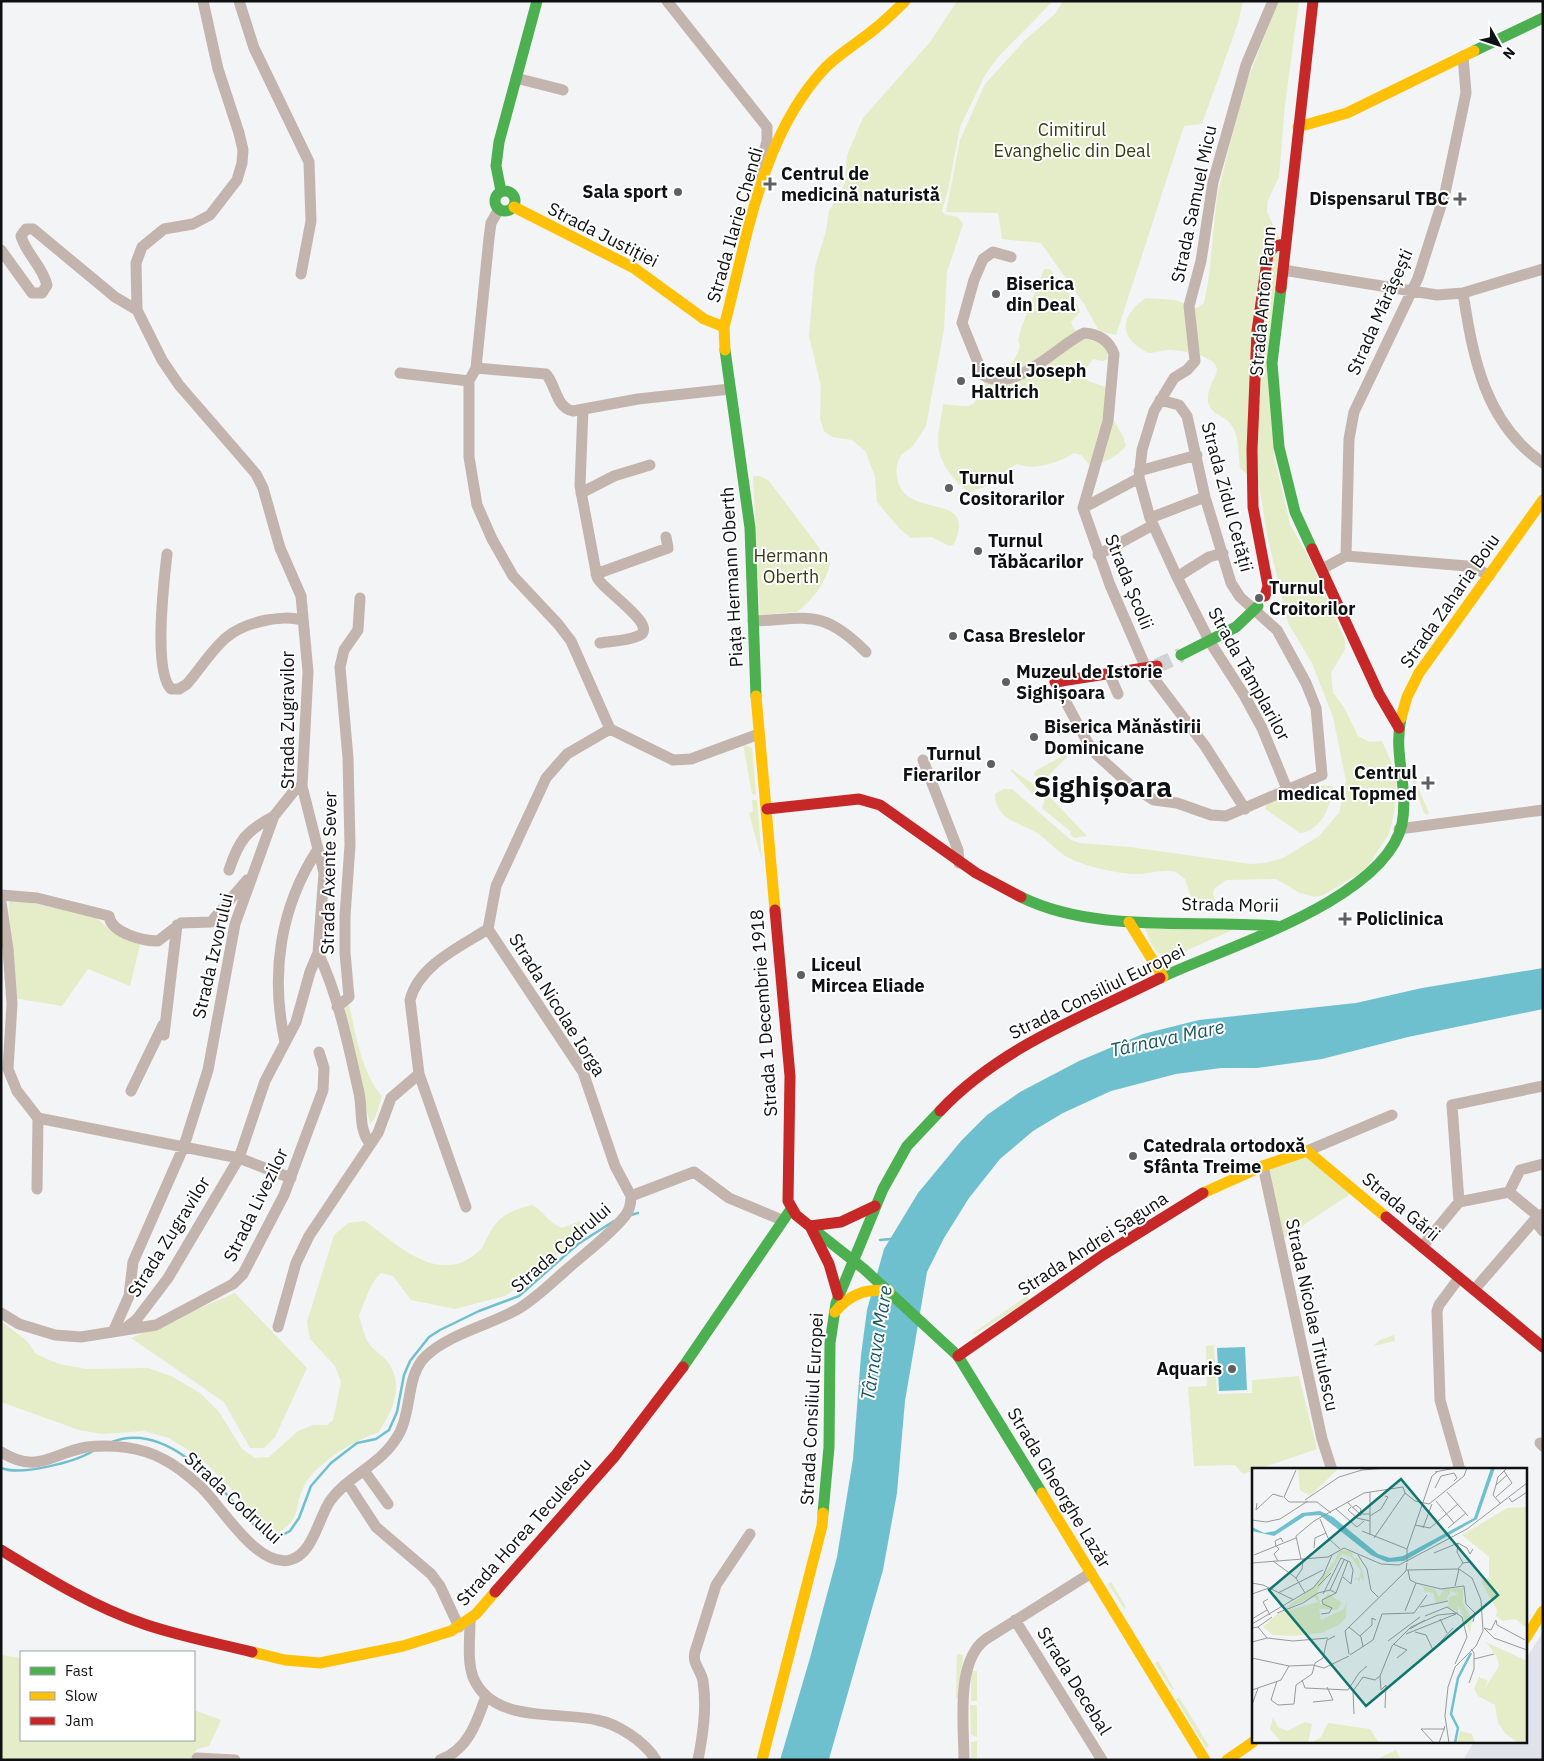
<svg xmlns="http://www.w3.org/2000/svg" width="1544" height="1761" font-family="'IBM Plex Sans',sans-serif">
<rect width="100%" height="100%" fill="#f2f4f6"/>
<path fill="#e0e3eb" d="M1543,1632V1760H1463L1474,1742H1525V1660Z"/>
<path fill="#e4edc8" d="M957,1H1053L999,56L985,75L960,127L948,190L942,211L944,214L958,217L963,224L947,272L944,329L926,426L913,446L901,455C897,462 896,469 897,477C903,522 979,489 954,544L950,546L931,537L911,538L900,529L877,502L875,477L866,452L852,440L832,437L824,431L820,419L821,386L809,336L815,267L826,231L829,211L845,183L847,155L863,118L931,41Z
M1063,1H1243L1238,23L1202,124L1184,126L1116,335L1099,331L1084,304L1041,243L1002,239L998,213L946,212L960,140L985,84L1026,39L1055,14Z
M1278,1H1299L1285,105L1279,177L1268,200L1267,212L1279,237L1274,456L1290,524L1310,560L1345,640V649L1331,673L1333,693L1344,707L1358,736L1369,742L1382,741L1396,773L1395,809L1389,834L1366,869L1324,895L1315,897L1300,893L1276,879L1226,880L1214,889L1213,894L1217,908L1214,912H1209L1193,903L1185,879L1176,872C1163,868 1148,875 1134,874C1114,873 1077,865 1061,853C1053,847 1046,839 1037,833C1020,822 996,821 995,794L1003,789H1012L1071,840L1080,843L1130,847L1250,864L1265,863L1283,858L1319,836L1339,813L1346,781L1333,717L1312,663L1288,623L1267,535L1259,485L1240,468C1238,454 1240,432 1228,421C1222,416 1214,414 1210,407C1204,396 1212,384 1216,374C1224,356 1180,350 1168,350C1162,350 1156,353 1149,353C1118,339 1119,316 1146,298L1175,300L1197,308L1204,303L1209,277L1217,196L1243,92Z
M1044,269H1050L1078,306L1080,312L1071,322L1073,328L1083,337H1093L1106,347L1108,359L1103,361L1093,359L1083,373L1088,381L1105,387L1112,418L1123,436L1126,446C1116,457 1104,464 1090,465L1081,455L1074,453C1059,463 1033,471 1017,464L1002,473L999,482L970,492C962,488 957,482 952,476C931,450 939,435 943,404C951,405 960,406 968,406C982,404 981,376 995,368C1010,371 1016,359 1020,346L1018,340L1022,326Z
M753,476H760L769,481L830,562C828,580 812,601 797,612L760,615Z
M743,744L752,748L756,795L752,794Z
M1066,754L1068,756L1043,781L1034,775L1035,771Z
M1011,769L1042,790L1038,800L1011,771Z
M1414,778L1429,813L1427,815L1424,813L1412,779Z
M1322,785L1333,786C1331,805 1323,830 1300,833L1265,809L1267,804Z
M1047,794L1087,836L1074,838L1070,834L1071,832L1042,808Z
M752,800H757L762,861L749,813L753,812Z
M9,898L95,917L114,933L141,941L130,986L88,969L62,1006L13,998Z
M1241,926L1170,958C1155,957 1150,941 1145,928Z
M348,1001C356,1032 360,1071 382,1096L375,1118L370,1124L344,1009Z
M1307,1151L1355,1191L1278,1242L1263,1166Z
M532,1205C546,1213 546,1221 562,1228L580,1221L582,1230L571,1243L521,1285L505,1296L455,1309L411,1300L393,1276L381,1273C369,1284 366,1300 359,1316C362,1324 364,1338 370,1345C375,1351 382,1355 387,1361C405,1384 393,1411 378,1433C355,1439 315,1464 304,1486C294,1505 302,1519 279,1532L263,1528L229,1486L199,1457L169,1438L144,1431L102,1434L79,1430L1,1402V1321L27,1341L36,1354L59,1364L87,1369L148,1368L171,1376L200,1393L219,1412L242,1449L255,1458L269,1457L298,1431L313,1425H327L333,1420L341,1382L335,1366L310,1339L307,1322L334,1235L348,1223L365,1221C397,1244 440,1289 480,1250C484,1246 486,1239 489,1234C499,1215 512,1210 532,1205Z
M235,1293L307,1368L275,1437L264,1448H250L224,1402L131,1338Z
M1027,1296L1029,1300L975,1334L973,1333Z
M1394,1335L1395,1341L1373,1346L1380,1340Z
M1214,1345L1217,1394L1252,1393V1380L1299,1376L1317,1449L1243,1474L1235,1465L1194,1466L1188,1387L1207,1386L1206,1346Z
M1111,1582L1126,1607L1124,1609L1108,1584Z
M957,1654L963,1655L961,1698H956Z
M1,1655L21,1658V1740H194V1710L221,1720L209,1746L197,1749L190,1760H1Z
M1158,1661L1174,1689L1172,1690L1155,1663Z
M971,1671H977V1701H971Z
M1179,1697L1209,1746L1206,1748L1176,1699Z
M970,1705H977V1737L971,1735Z
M977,1741V1760H971V1742Z
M1396,1750L1401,1760H1375Z"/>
<path fill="#6fc0cf" d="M1543,968V1009L1408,1037L1322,1059L1257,1068H1221L1176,1074L1111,1091L1063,1113L1033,1131L1000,1159L969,1198L944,1238L927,1272L905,1401L897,1493L883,1570L829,1759L780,1760L810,1658L837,1557L853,1459L861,1355L867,1310L884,1249L918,1193L961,1141L987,1115L1020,1092L1079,1061L1143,1034L1199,1020L1356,1003L1422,988Z
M1245,1347L1247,1390L1219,1391L1217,1348Z"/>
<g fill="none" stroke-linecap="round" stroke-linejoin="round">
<path stroke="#6fc0cf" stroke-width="2.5" d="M631,1215L638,1213
M880,1240L891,1239
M112,1442C171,1419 227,1496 262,1534L270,1538H277L290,1531L299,1518L311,1486L331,1463L357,1443L376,1439L389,1430L397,1412L404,1375L410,1361L429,1337L440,1330L479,1311L519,1296L578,1244L614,1221
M1,1468C21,1476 75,1462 93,1451"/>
<path stroke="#d0d2d4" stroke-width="15" stroke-dasharray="15 8" stroke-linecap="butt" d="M1157,666L1181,655"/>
<path stroke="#c3b4ad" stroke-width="11" d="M239,1L254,48L309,162L311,221L301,274
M667,1L767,127V141L758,175
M1273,1L1246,65L1213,182L1201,261L1189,306L1195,361L1187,370L1174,378L1154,411L1142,450L1139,478L1150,518L1177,577L1210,642L1244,695L1262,728L1287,789
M516,78L563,90
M499,209L491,223L489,238L476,368L469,381V457L477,505L492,539L513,576L558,624L571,641L610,729
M1,250L32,293H42L47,285C42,265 26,254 21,236L26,229H33L115,297L137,310
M1011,257L993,252L983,259L974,280L962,323L983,375C1014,395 1057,346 1084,333C1098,334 1109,340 1114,354L1108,421L1083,508
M1283,270L1437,295L1463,293L1543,269
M1463,293C1473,358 1485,423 1543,463
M476,368L546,374C556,385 556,408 573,411L638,399L730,389
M400,373L469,381
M583,409L580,486L597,577C601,589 662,627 638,636C627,641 611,641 600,643
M1139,471L1197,455
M581,493L614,476L650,465
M1083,508L1110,585L1146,668L1205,746L1245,809
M1083,508L1139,478
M1150,518L1205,497
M167,554C164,581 153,670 171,689H179L187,684C215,651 221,629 267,620C280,618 289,617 302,620
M1098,555L1153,525
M1346,556L1349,439L1354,412L1418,278L1445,193L1466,93L1463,56
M1322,569L1346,556L1467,566L1476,568L1489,576
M596,574L668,548L666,537
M1177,577L1209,557L1223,553
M753,621C808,619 822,608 866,652
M1109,673L1118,694
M1055,682L1089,745L1097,755L1129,784L1154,800L1177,803L1211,815L1226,816L1322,775L1316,708L1306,683L1277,630L1240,597L1231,583L1205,497L1187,416L1179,405L1160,400
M610,729L673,760L691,759L759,734
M923,760L958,850L959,863
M1399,829L1543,810
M229,870C239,840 246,831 274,816
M1,895L37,898L109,916C111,933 143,941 158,941L181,923L211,922L247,880
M1,902L8,949L12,1004L8,1069L17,1091L38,1118
M488,929L583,1072L615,1166L631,1196
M488,929L496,886L546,778L567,754L610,729
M318,953C338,994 349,1048 359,1093C363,1111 358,1128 370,1144
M337,1007L349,997L345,953V916L350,845L348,758L340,667L344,650L358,630L360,598
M164,1035L177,925
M285,1042C270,974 280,907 318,849
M131,1091L163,1025
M38,1118L239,1158L291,1178
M1307,1151L1392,1115
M1263,1166L1322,1439L1332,1470
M37,1189L38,1118
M1509,1192L1538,1216L1539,1226L1543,1231
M1509,1192L1520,1170L1543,1164
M631,1196L694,1172L729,1198L782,1220
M1459,1202L1452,1105L1543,1086
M466,1207L419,1074L410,1000C419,965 460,947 488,929
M1422,1247L1459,1202L1509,1192
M1459,1278L1439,1305L1437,1311L1440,1400L1460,1470
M1474,1290L1538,1216L1543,1214
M1,1313L19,1324L55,1335L81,1337L156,1325L233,1284L243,1274L284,1195L323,1090L324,1068L319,1052
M278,1327L296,1263L309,1236L378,1133L391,1098L419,1074
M123,1330L137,1319L168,1278L239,1158L265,1081L296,1022L310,972L318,953L324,873L302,786L308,672L301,596L280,548L263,488L256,474L179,385L162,360L137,310L136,263L142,247L164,229L193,224L210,215L237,180L242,163L243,150L239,133L218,69L203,1
M113,1332L129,1296L133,1262L184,1146L208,1070L235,924L274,816L294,791L302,786
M1540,1443L1543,1446
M1,1452C37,1475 52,1453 87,1447C111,1444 141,1447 163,1459C177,1466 189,1476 201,1487C222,1507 257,1568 290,1560C313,1554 318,1519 330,1501C349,1474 383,1465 400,1432C412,1409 406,1375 426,1356C449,1334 490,1325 518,1309C535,1299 550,1284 565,1271C585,1253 608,1237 625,1216C630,1210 631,1203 631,1196
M365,1472L388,1504
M348,1484L376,1527L431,1574L440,1586L459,1627
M470,1620C470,1638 467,1661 473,1677C492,1724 558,1711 597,1720C618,1724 644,1741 656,1760
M1015,1620L1102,1760
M197,1758L235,1760
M440,1760C468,1750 477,1722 486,1696
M698,1760C703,1734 707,1708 703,1681C701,1670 692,1664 695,1652L716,1585L750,1534
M964,1760C964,1725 955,1661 986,1639L1091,1573"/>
<path stroke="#4caf50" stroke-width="11" d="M1474,51L1543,18
M495 201a10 10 0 1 1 20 0a10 10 0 1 1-20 0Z
M501,191L496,166L499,142L537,1
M1281,288L1272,363L1279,447L1295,512L1312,549
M725,350L750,528L756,696
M1181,655L1236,627L1258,606
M1021,897C1096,934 1194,919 1276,926
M1160,978C1225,947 1385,900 1402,824C1409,788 1393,754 1401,718
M812,1228L864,1269L958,1356L1042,1493
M683,1367L791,1209
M823,1513L829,1447L830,1343L836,1303L883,1189L907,1146L940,1111"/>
<path stroke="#ffc107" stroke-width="11" d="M1298,127L1347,113L1474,51
M514,207L634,268L704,319L724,327
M725,350L724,327C747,239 761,135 826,67C841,52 861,41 877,27C887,19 896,10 905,1
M756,696L775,910
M1401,718L1407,697L1419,673L1543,500
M1129,922L1163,977
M1203,1193L1263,1166L1307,1151L1386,1217
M835,1312C850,1294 866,1288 889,1291
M1042,1493L1205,1760
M1525,1639L1543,1611
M252,1652L285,1660L320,1663L403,1646L451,1631L476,1614L495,1592
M762,1760L822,1526L823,1513
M1227,1760L1253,1742"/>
<path stroke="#c62828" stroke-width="11" d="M1281,288L1313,1
M1312,549L1379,694L1399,728
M1265,596L1268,586L1253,507L1252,450L1257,331L1268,254L1275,246L1285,244
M1055,682L1157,666
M767,809L859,799L880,805L976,873L1021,897
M775,910L790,1076L788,1201L796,1215L812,1228
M940,1111C999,1048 1084,1016 1160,978
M1386,1217L1543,1347
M838,1295L829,1264L810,1226L841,1222L875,1206
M958,1356L1103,1255L1203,1193
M1,1550C47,1578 92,1606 144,1624C179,1636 216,1643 252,1652
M495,1592L615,1456L683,1367"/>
</g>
<g fill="#5e6062" stroke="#fff" stroke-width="2">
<path d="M767.5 176.5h5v5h5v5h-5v5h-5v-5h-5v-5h5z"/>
<circle cx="678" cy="192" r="5"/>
<path d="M1457.5 191.5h5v5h5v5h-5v5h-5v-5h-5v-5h5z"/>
<circle cx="996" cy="294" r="5"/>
<circle cx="961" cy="381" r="5"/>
<circle cx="949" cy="488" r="5"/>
<circle cx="978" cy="551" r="5"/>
<circle cx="1259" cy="598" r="5"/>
<circle cx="953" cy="636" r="5"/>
<circle cx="1006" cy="682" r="5"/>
<circle cx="1034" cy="737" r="5"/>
<circle cx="991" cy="764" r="5"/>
<path d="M1425.5 775.5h5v5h5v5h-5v5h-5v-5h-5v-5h5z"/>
<path d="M1342.5 911.5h5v5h5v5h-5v5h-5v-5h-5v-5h5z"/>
<circle cx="801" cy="975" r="5"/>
<circle cx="1133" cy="1156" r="5"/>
<circle cx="1232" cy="1369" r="5"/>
</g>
<g text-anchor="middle" stroke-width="4" stroke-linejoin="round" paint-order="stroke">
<g font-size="18" fill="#333b10" stroke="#fff">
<text x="1072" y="136">Cimitirul<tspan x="1072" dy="21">Evanghelic din Deal</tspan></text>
<text x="791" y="562">Hermann<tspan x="791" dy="21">Oberth</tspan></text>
</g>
<g font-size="18" font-weight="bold" fill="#0f1012" stroke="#fff" text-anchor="start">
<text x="781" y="180">Centrul de<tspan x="781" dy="21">medicină naturistă</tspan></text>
<text x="668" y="198" text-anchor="end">Sala sport</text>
<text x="1449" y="205" text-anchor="end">Dispensarul TBC</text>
<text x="1006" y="290">Biserica<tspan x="1006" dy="21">din Deal</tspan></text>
<text x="971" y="377">Liceul Joseph<tspan x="971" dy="21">Haltrich</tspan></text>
<text x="959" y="484">Turnul<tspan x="959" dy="21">Cositorarilor</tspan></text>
<text x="988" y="547">Turnul<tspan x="988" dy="21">Tăbăcarilor</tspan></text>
<text x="1269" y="594">Turnul<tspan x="1269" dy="21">Croitorilor</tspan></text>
<text x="963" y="642">Casa Breslelor</text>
<text x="1016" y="678">Muzeul de Istorie<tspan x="1016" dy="21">Sighișoara</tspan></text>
<text x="1044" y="733">Biserica Mănăstirii<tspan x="1044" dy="21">Dominicane</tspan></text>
<text x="981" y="760" text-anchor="end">Turnul<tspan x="981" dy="21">Fierarilor</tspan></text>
<text x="1417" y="779" text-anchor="end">Centrul<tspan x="1417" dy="21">medical Topmed</tspan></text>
<text x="1356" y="925">Policlinica</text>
<text x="811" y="971">Liceul<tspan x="811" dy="21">Mircea Eliade</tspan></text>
<text x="1143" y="1152">Catedrala ortodoxă<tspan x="1143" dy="21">Sfânta Treime</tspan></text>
<text x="1222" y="1375" text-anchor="end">Aquaris</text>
</g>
<g font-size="18" fill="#0f1012" stroke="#fff">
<text transform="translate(1194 204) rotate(-78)" y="6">Strada Samuel Micu</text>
<text transform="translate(735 225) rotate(-74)" y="6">Strada Ilarie Chendi</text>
<text transform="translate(603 235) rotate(27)" y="6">Strada Justiției</text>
<text transform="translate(1263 301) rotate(-85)" y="6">Strada Anton Pann</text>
<text transform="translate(1380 312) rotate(-66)" y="6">Strada Mărășești</text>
<text transform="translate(1227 497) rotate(75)" y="6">Strada Zidul Cetății</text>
<text transform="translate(732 577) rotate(-93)" y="6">Piața Hermann Oberth</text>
<text transform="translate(1129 582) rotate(68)" y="6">Strada Școlii</text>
<text transform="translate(1450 601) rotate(-55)" y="6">Strada Zaharia Boiu</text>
<text transform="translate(1249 674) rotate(61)" y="6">Strada Tâmplarilor</text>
<text transform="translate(288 720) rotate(-90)" y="6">Strada Zugravilor</text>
<text transform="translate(329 873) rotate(-89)" y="6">Strada Axente Sever</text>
<text transform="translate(1230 905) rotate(1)" y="6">Strada Morii</text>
<text transform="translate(213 956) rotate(-77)" y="6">Strada Izvorului</text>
<text transform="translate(1097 992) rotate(-26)" y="6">Strada Consiliul Europei</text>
<text transform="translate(557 1005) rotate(58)" y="6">Strada Nicolae Iorga</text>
<text transform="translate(764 1013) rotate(-94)" y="6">Strada 1 Decembrie 1918</text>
<text transform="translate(256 1205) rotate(-64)" y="6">Strada Livezilor</text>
<text transform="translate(1401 1207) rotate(40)" y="6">Strada Gării</text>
<text transform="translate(169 1237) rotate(-58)" y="6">Strada Zugravilor</text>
<text transform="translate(1093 1244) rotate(-33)" y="6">Strada Andrei Șaguna</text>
<text transform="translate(561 1248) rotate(-41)" y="6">Strada Codrului</text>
<text transform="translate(1312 1315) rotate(78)" y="6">Strada Nicolae Titulescu</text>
<text transform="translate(812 1409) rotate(-87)" y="6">Strada Consiliul Europei</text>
<text transform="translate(1059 1488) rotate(59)" y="6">Strada Gheorghe Lazăr</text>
<text transform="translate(233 1498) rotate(43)" y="6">Strada Codrului</text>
<text transform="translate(524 1532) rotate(-48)" y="6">Strada Horea Teculescu</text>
<text transform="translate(1074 1681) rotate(58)" y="6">Strada Decebal</text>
</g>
<g font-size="19" font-style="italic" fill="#195762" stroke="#fff">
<text transform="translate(1167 1038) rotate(-12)" y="7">Târnava Mare</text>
<text transform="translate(876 1343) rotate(-81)" y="7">Târnava Mare</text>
</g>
<g font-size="28" font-weight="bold" fill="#0f1012" stroke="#fff">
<text x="1103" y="797">Sighișoara</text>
</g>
</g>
<g transform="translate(1252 1468)">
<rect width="275" height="275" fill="#f2f4f6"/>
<path d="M46,0H87L58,28L48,22ZM275,39V160L263,151L250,153L244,148L245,142L229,113L237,109V89L210,67L255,40ZM87,82L99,83L102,90H106L112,109L111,113L108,109V114L103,110H107L109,103L99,89L90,86L65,124L69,137L76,125L90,135L85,142L67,141L69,152L92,141L95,132L94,149L88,156L70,165L41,168L21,167L11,159L26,145L66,134L62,129L30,142L61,120L82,94ZM171,118L183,121L187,129L192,121L211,120V135L220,152L218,165L206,137V144L196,139L197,129L206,126L199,123L194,132L184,135L181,125L172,123ZM234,174L275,193V275H266L253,265L246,255L243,237L226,228L222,221L227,209L236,213L231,223L247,198L245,189ZM21,249L26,259L35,263L53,254L60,256L56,275H30L18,261ZM76,255L118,261L127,275H59L69,269ZM209,263L220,266L223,275H204Z" fill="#e4edc8"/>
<path d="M239,0H243L225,51L152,93L135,94L119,87L68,47L53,48L22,68L0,63V59L12,65L23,63L50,45L68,43L81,49L126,86L138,90L151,88L222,50Z" fill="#6fc0cf"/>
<path fill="none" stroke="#6fc0cf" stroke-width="2.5" d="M203,275L206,260L199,246L206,210L219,185"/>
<path fill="none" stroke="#97999b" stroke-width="1" d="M44,2L32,29L37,34H65L79,45M183,4L203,0M244,17L246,9L255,0M183,20L189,8L202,5L205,10L202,13M118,24V67M195,24L216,48M153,25L163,33L177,36L212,8L215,0M244,29L260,15L252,3M257,30L260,34L275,24M53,32L87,9L110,2L135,0M184,33L202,55M95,34L108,46H118M5,35L4,42L21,26L31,29M249,36L241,27L244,17L255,7M99,39L96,42L105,50L118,53M100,40L104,37L109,41L108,48M84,41L105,59L112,53M118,48L129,41L136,29L133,28M68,51L76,70L88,81M0,52L14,54L28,51L56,33M163,57L178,60L206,36M171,60L180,36M196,60L214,45M110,63L155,81M122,70L153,25M206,75L205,84L211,95L206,101M206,75L215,80L218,86L221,81M23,77L27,81L22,86L26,93M24,77L23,73L29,70L31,74M62,80L63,70L74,65M182,85L206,75M2,87L44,70M106,87L115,101L119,122L126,129M49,91L44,68L62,53L112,25L151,19L153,25M21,93L44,110L53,125M155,94V81L180,8L185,4M0,95L76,89L92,80L129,96L147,97L215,61L275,15M211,95L218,94L233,112M155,102L207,101L220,110L229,132L231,163L224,178L203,199L196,219L193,248L197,275M156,102L158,112L164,115M44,110L50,101L51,91M0,115L11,117L42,132M164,115L189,121L212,118L214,136L223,145L221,154M66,118L79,105M203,118L207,101M78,122L92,92M26,125L71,102M84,125L96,93M0,126L17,120M71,126L89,90L98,94L101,102L99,116L91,109M16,131L11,134L18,147M168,139L196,133M153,143L164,115M25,145L51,135L66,125L78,122L84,125M69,146L77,145L80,140L71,136L70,132L84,125M130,146L162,145L175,127M173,148L195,139L210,149L215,169L203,196M0,151L15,142M188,151L195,165M0,156L61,120L71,108L80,87M6,159L20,149M97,159L109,169L111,179M0,160L6,159L15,170M232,160L239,162L244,152L245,157L273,172M232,160L242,170L275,182M158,161L173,152M163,164L174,167L181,182L201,160M154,166L204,146M108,168L120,157V150L124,152M136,173L168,149M0,174L15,170L41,173L76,170M141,176L155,182L145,190M97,186L93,163L154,103L155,95M98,187L121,172L130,146M0,190L37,198L61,197L72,200L97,188M222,191L242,186M128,208L129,222L134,217L133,240M50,212L53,220L96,222L107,205L115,198M25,213L19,232L26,237L42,236L44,217L60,206L63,195L71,190L75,172L83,168M217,215L222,201V185L219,181M0,222L29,212L37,198M61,234L81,232L75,219M0,237L6,220M102,246L101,223L111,209L123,212L128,208L140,178L159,159L186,147L206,145M182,275L169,261H193M187,275L193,258"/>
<path fill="#0f766e" fill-opacity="0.15" stroke="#0f766e" stroke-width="2.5" d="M149,11L246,127L114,238L17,122Z"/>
<rect width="275" height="275" fill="none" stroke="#0f1012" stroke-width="2.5"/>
</g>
<rect width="1544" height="1761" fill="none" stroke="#0f1012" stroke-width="5"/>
<rect x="20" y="1651" width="175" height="90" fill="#ffffff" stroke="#9f9fa0"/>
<rect x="30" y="1667" width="25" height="8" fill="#4caf50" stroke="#9f9fa0"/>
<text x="65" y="1676" font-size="15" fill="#0f1012">Fast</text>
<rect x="30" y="1692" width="25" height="8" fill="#ffc107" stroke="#9f9fa0"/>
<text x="65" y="1701" font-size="15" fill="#0f1012">Slow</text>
<rect x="30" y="1717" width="25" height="8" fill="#c62828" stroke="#9f9fa0"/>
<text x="65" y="1726" font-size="15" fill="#0f1012">Jam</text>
<g transform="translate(1499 45) rotate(130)" stroke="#ffffff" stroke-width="4" paint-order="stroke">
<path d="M0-4L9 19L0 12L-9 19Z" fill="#0f1012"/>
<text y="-8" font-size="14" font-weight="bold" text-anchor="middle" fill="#0f1012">N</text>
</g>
</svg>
